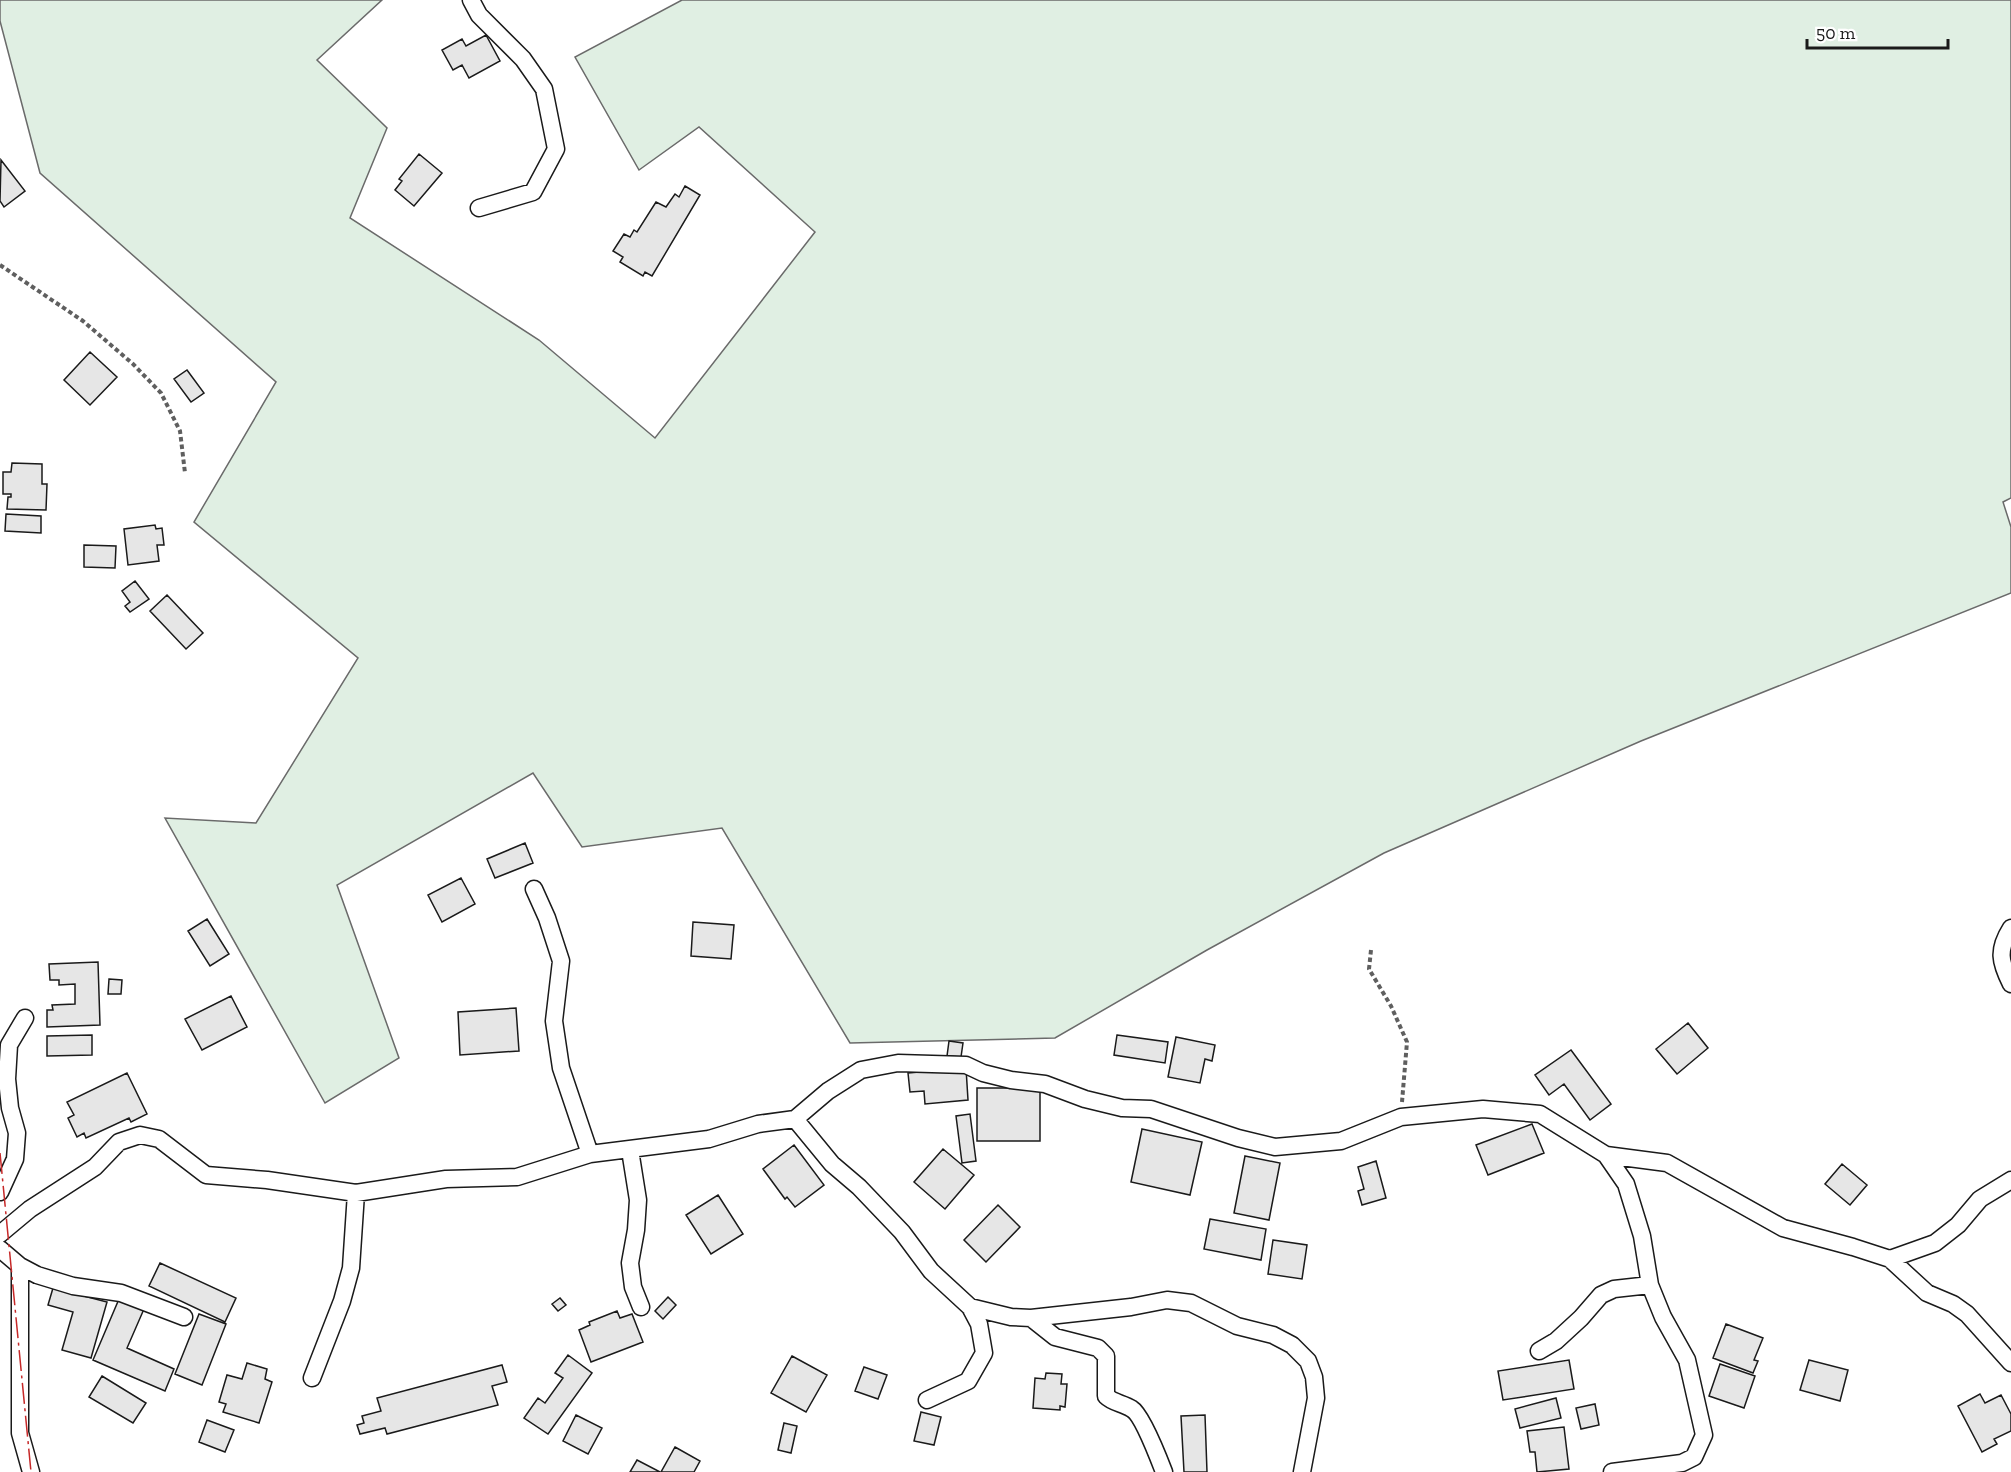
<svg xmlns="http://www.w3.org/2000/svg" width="2011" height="1472" font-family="'Zilla Slab',serif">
<rect width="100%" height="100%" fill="#fff"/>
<path fill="#e0efe3" stroke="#6a6a6a" stroke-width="1.5" d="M0,0H382L317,60L387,128L350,218L539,340L655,438L815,232L699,127L639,170L575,57L682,0H2011V498L2003,502L2011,527V593L1641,741L1384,853L1207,950L1055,1038L850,1043L722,828L582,847L533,773L337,885L399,1058L325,1103L165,818L256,823L358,658L194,522L276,382L40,173L0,21Z"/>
<path fill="#e6e6e6" stroke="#1a1a1a" stroke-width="1.5" d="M486,35L500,61L469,78L462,65L453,70L442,50L462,39L466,46Z
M419,154L442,173L414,206L395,190L402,181L399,179Z
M1,160L25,191L4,207L0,201Z
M685,186L700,195L652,276L645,272L643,276L620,262L623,257L613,251L624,234L630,237L634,230L637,232L656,202L666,207L675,194L679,197Z
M90,352L117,377L90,405L64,380Z
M187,370L204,393L191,402L174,379Z
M12,463L42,464V484H47L46,510L7,509L8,497H11V494H3V472H11Z
M6,514L41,516V533L5,531Z
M155,525L156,529L162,528L164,545H157L159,561L128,565L124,529Z
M84,545L116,546L115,568L84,567Z
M135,581L149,599L130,612L125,606L130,602L122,591Z
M167,595L203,633L186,649L150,611Z
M525,843L533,863L495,878L487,859Z
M461,878L475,904L442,922L428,895Z
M207,919L229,954L210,966L188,931Z
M693,922L734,925L731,959L691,956Z
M98,962L100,1025L47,1027V1010H53L52,1005L75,1004V984L59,985V980H50L49,964Z
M109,979L122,980L121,994H108Z
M231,996L247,1027L202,1050L185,1019Z
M516,1008L519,1051L460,1055L458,1012Z
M1688,1023L1708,1048L1677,1074L1656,1049Z
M92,1035V1055L47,1056V1036Z
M1117,1035L1168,1042L1165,1063L1114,1055Z
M1176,1037L1215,1045L1212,1061L1205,1059L1200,1083L1168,1077Z
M949,1041L963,1043L961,1057L947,1056Z
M1571,1050L1611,1104L1590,1120L1564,1084L1549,1095L1535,1075Z
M966,1068L968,1100L925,1104L924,1091L910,1092L908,1073Z
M127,1073L147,1114L131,1122L129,1118L86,1138L84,1133L77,1137L68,1118L74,1115L67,1102Z
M977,1088H1040V1141H977Z
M970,1114L976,1161L962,1163L956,1116Z
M1532,1124L1544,1153L1488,1175L1476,1145Z
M1142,1129L1202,1142L1190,1195L1131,1182Z
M794,1145L824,1185L795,1207L787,1197L785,1199L763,1169Z
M943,1149L974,1175L945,1209L914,1182Z
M1245,1156L1280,1163L1269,1220L1234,1213Z
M1376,1161L1386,1198L1362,1205L1358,1191L1364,1189L1358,1167Z
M1842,1164L1867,1185L1850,1205L1825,1184Z
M718,1195L743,1234L711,1254L686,1215Z
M998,1205L1020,1227L986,1262L964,1240Z
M1210,1219L1266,1229L1261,1260L1204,1249Z
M1273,1240L1307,1245L1302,1279L1268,1274Z
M160,1263L236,1298L225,1322L149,1286Z
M53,1288L107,1302L91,1358L62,1350L73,1312L48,1305Z
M668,1297L676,1305L663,1319L655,1311Z
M560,1298L566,1305L558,1311L552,1304Z
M119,1299L144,1309L127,1348L174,1369L165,1391L93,1360Z
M617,1311L620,1318L632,1314L643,1342L591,1362L579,1330L590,1325L589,1322Z
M199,1314L226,1324L202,1385L175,1374Z
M1726,1324L1763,1338L1754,1360L1758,1361L1753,1373L1713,1358Z
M568,1355L592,1373L548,1434L524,1418L538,1398L545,1403L563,1378L555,1373Z
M792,1356L827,1375L806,1412L771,1393Z
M1569,1360L1574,1389L1503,1400L1498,1371Z
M1809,1360L1848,1370L1840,1401L1800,1390Z
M247,1363L267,1369L265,1379L272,1382L259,1423L223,1412L226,1404L219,1402L227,1375L242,1379Z
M1720,1364L1755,1376L1744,1408L1709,1396Z
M502,1365L507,1382L492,1386L498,1405L387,1434L385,1428L360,1434L357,1425L364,1423L362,1416L381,1411L377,1398Z
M864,1367L887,1375L878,1399L855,1391Z
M1046,1373L1062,1374L1061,1384H1067L1065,1407L1060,1406V1410L1033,1408L1035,1378L1045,1379Z
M102,1376L146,1403L133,1423L89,1397Z
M1980,1394L1985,1403L2001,1395L2011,1414V1431L1994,1439L1997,1444L1982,1452L1958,1406Z
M1556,1398L1561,1418L1520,1428L1515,1409Z
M1595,1404L1599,1425L1581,1429L1576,1408Z
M921,1412L941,1417L934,1445L914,1441Z
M576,1415L602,1428L588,1454L563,1441Z
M1205,1415L1207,1472H1184L1181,1416Z
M207,1420L234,1430L225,1452L199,1442Z
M784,1423L797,1426L791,1453L778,1450Z
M1564,1427L1569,1469L1537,1472L1535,1452H1530L1527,1431Z
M675,1447L700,1461L694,1472H661Z
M637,1460L660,1472H630Z"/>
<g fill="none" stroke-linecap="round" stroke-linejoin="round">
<defs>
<path id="minor" d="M471,0L479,15L523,59L544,89L556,149L533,192L479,208
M534,889L547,918L561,961L554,1021L561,1068L590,1154
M2011,928C1997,950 2000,962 2011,984
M795,1119L832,1164L859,1187L902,1232L931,1271L970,1307L979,1324L984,1353L968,1381L927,1400
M630,1150L638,1200L636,1230L630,1263L633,1287L641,1307
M1606,1155L1626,1184L1642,1236L1650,1285L1663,1317L1687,1360L1704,1435L1694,1457L1682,1463L1612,1472
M0,1192L15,1159L17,1133L10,1108L7,1079L9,1045L25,1018
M0,1234L30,1209L95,1167L119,1142L140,1135L159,1139L206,1175L267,1180L356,1193L446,1179L517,1177L590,1154L709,1139L758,1124L795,1119L828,1091L861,1070L898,1063L966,1065L983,1073L1011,1080L1045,1084L1085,1099L1122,1108L1151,1109L1238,1138L1275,1147L1341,1141L1401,1117L1483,1109L1540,1114L1606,1155L1667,1163L1783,1228L1853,1247L1890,1259L1935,1243L1958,1225L1980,1199L2011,1180
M0,1249L20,1266V1433L31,1472
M1890,1259L1927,1293L1953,1304L1967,1314L2011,1363
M20,1266L37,1275L73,1286L121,1293L184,1317
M970,1307L1011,1317L1031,1318L1055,1337L1098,1348L1106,1356V1396C1113,1403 1123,1403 1132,1409C1142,1415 1159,1459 1164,1472
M1031,1318L1131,1307L1167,1300L1191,1303L1237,1326L1273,1335L1292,1345L1308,1361L1314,1377L1316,1398L1302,1472
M1539,1351L1556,1341L1581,1318L1601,1295L1614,1289L1650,1285
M312,1378L342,1301L351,1268L356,1193"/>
</defs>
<use href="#minor" stroke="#1a1a1a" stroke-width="19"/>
<path stroke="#5f5f5f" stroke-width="4" stroke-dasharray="4.5 3" stroke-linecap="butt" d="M0,265L83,321L133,364L161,393L180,431L185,473
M1371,950L1369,969L1391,1006L1407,1042L1402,1102"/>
<use href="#minor" stroke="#fff" stroke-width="16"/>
<path stroke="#c62828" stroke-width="1.5" stroke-dasharray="21 4.5 3 4.5" stroke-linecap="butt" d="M0,1153L31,1472"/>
</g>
<path d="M1807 39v9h141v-9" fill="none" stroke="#1a1a1a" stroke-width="3"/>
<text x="1816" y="39" font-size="18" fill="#1a1a1a" stroke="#ffffff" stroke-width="4.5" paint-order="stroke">50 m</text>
</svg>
